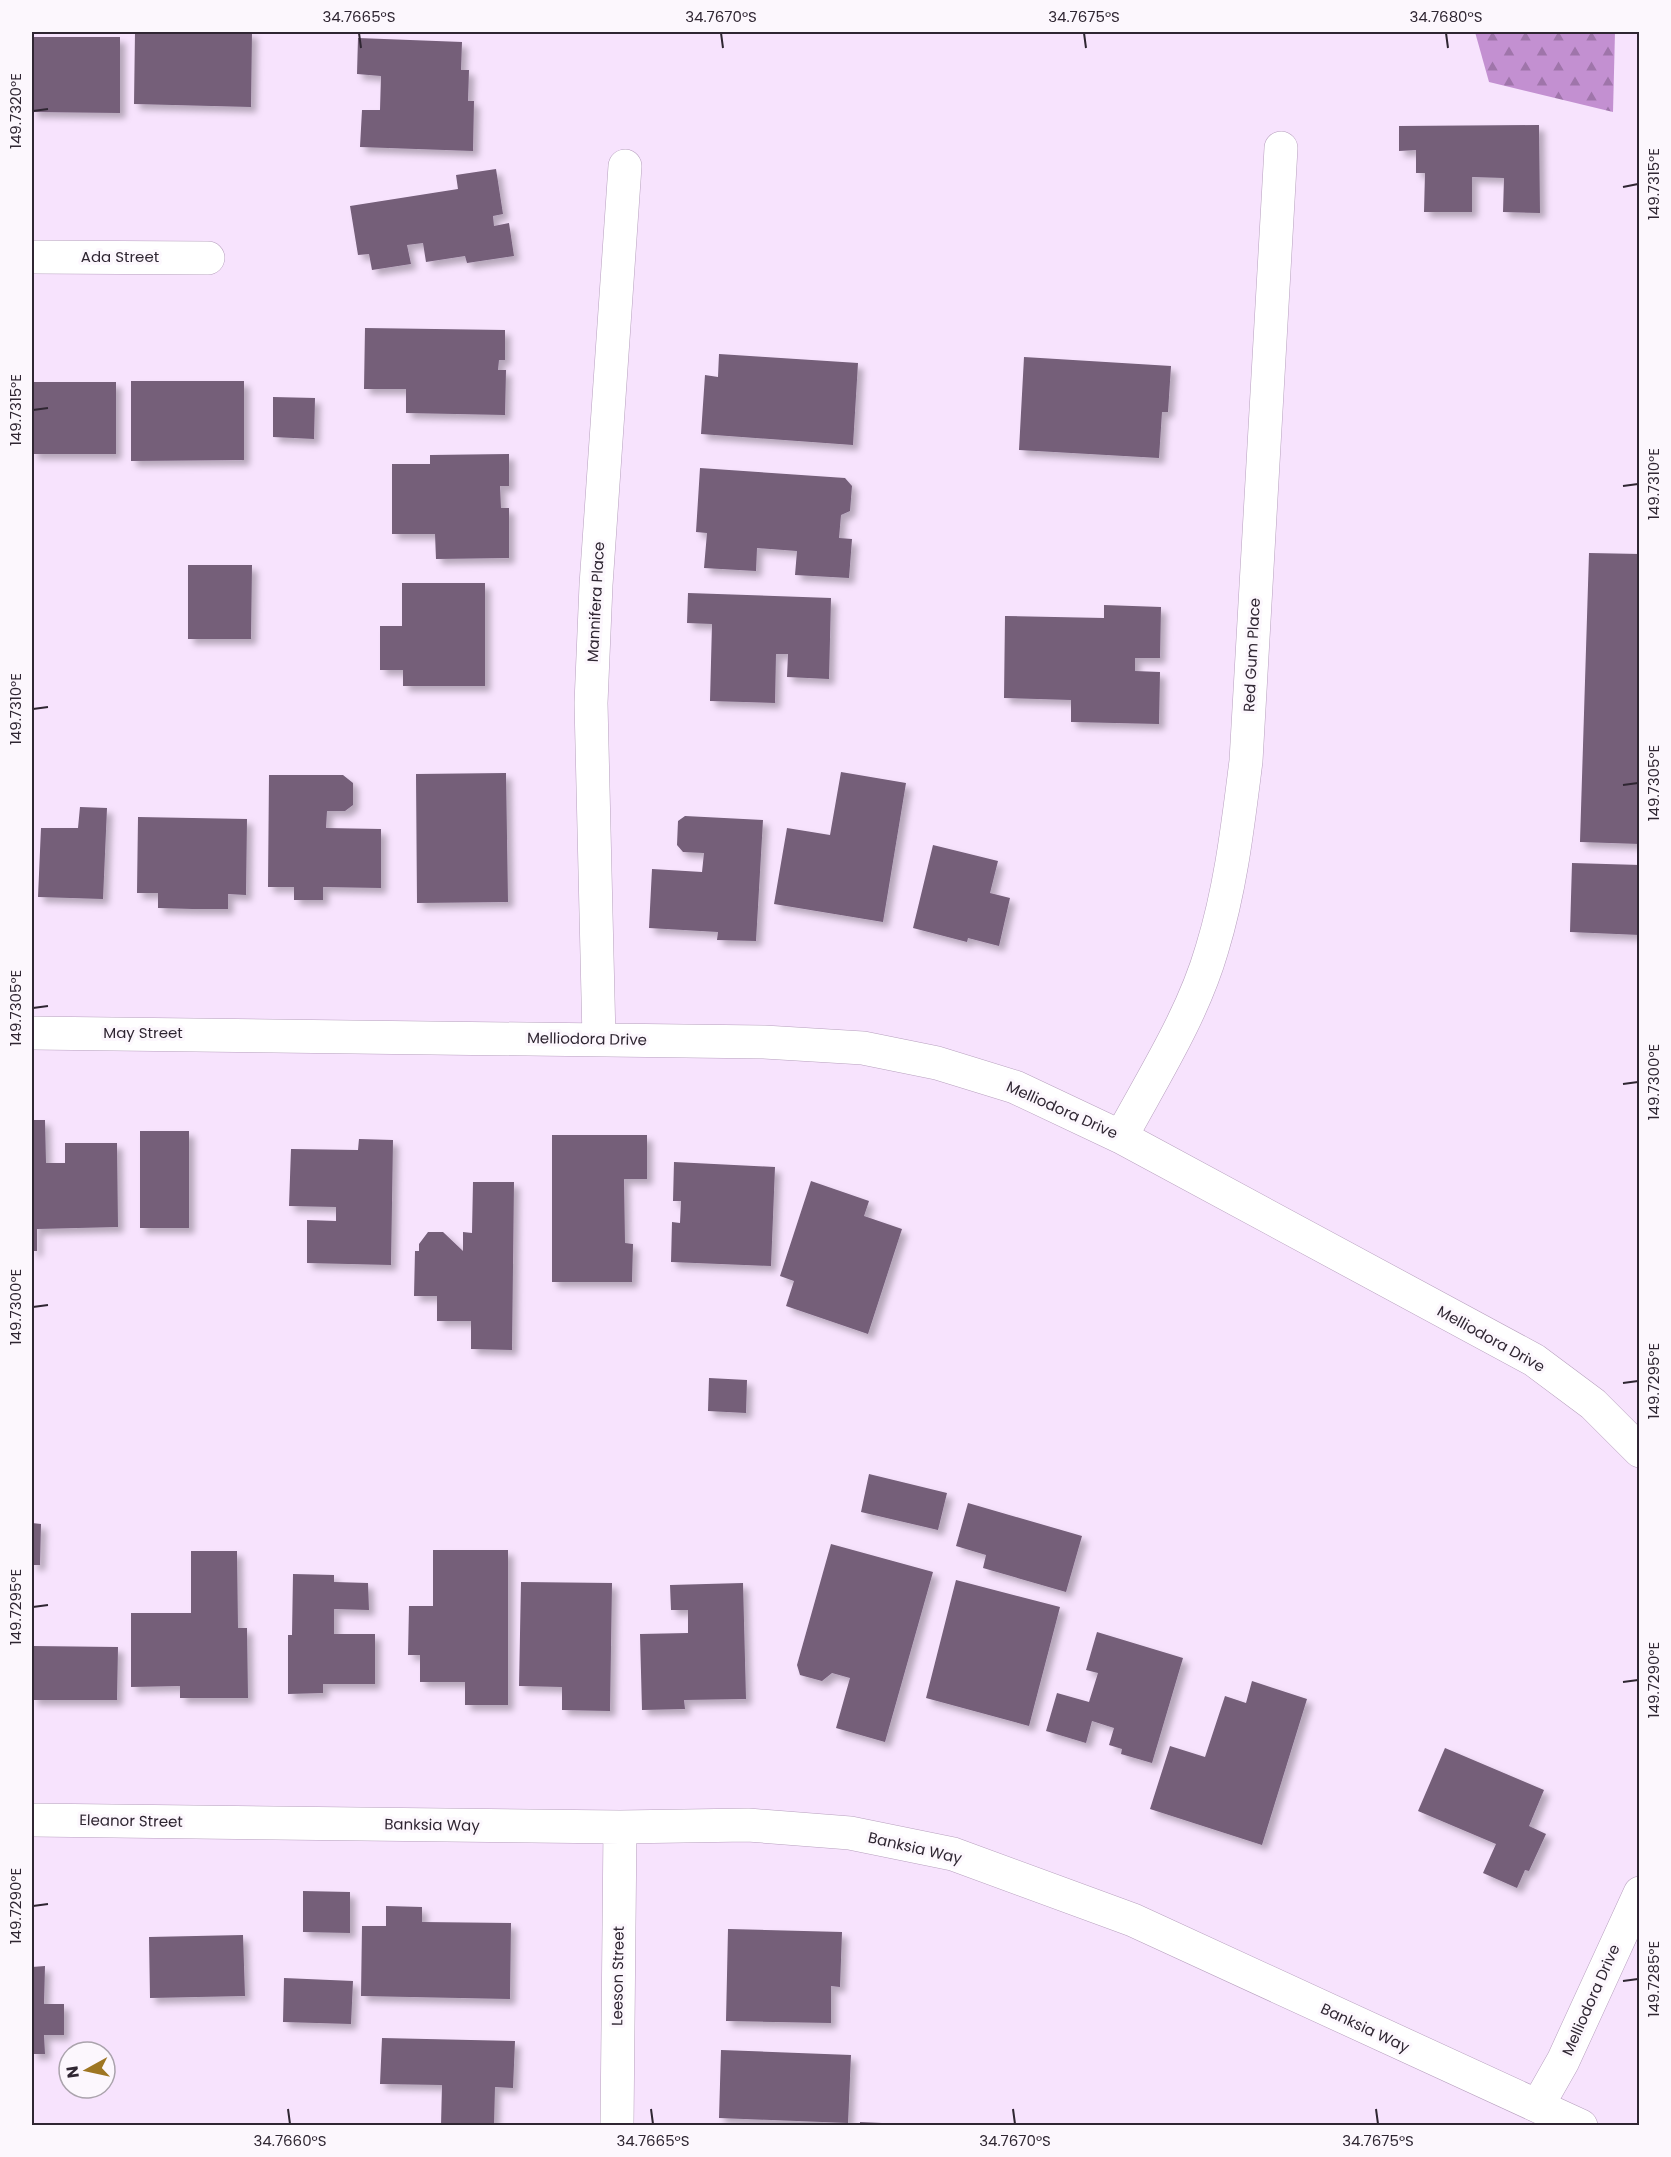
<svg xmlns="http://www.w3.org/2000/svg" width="1671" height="2157" font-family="Poppins,sans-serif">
<defs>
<pattern id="forest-firs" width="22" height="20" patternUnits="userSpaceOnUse" patternTransform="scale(1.5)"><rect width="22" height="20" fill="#c390d1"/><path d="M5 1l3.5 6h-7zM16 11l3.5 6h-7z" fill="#9f75aa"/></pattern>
<filter id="shadow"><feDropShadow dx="5.5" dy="5.5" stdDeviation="3" flood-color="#0004"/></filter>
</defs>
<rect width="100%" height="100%" fill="#f7e3fd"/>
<path fill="url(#forest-firs)" d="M1475,32H1615L1613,112L1489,82Z"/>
<path fill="#745e79" filter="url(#shadow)" d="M135,32H252L251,107L134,104Z
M32,37H120V113L32,112Z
M358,38L462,42L461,70H469L468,101H474L473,151L360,147L362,110H380L381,76L357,74Z
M1539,125L1540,213L1503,212L1504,178L1472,177V212H1424L1425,173H1416V150L1399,151V126Z
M496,169L503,214L493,216L494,226L509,223L514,256L467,263L465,256L426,262L423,243L407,245L411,264L372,270L369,254L358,255L350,206L458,189L456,175Z
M365,328L505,330V360H499L498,370H506L505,415L406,413V389H364Z
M719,354L858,363L853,445L701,434L705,375L718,377Z
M1024,357L1171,366L1168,412H1162L1159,458L1019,450Z
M131,381H244V460L131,461Z
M32,382H116V454H32Z
M273,397L315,398L314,439L273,437Z
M509,454V486H500L501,508H509V558L436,559L435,534H392V464H430V455Z
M700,468L845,478L852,486L850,511L841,515L839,538L852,539L849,578L795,575L797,551L757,548L756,571L704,568L707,533L696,532Z
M1589,553L1640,554V844L1580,842Z
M188,565H252L251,639H188Z
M402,583H485V686H403V670H380V626H402Z
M688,593L831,598L829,679L787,677L788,654H776L775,703L710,701L712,624L687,623Z
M1104,605L1161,607L1160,658H1135V671L1160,672L1159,724L1071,722V700L1004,698L1005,616L1104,618Z
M841,772L906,783L883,922L774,904L787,828L830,835Z
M506,773L508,902L417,903L416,774Z
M269,775H343L353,783V805L345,811H327L326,828L381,829V888L323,887V900H294V887H268Z
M80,807L107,808L103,899L38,897L41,828H78Z
M685,816L763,820L756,941L717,940L718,932L649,928L652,869L702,872L704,853L683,852L677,845L678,821Z
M138,817L247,819L246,895L228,894V909H193L158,908V893H137Z
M933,845L998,861L990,893L1010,898L999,946L968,938L967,942L913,928Z
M1572,863L1640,865V935L1570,932Z
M32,1120H45L46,1163H65V1143H117L118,1227L37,1229V1251H32Z
M140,1131H189V1228H140Z
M552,1135H647V1179H624L625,1243L633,1244L632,1282H552Z
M359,1139L393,1140L391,1265L307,1263V1220L336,1221V1207L289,1206L291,1149L358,1150Z
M674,1162L775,1167L771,1266L671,1262L672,1222L680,1223L681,1201H673Z
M811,1181L869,1201L864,1216L902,1229L868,1334L786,1306L794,1281L780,1276Z
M473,1182H514L512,1350L471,1349V1321H437V1296H414L415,1251H419V1244L428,1232H443L463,1251V1232L472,1233Z
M709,1378L747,1380L746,1413L708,1411Z
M869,1474L947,1493L938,1530L861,1512Z
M968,1503L1082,1536L1066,1592L983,1568L986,1555L956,1546Z
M32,1523L41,1524L40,1565H32Z
M831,1544L933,1572L885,1742L836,1728L850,1678L832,1673L822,1681L800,1675L797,1665Z
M433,1550H508V1705H465V1682H420V1655H408L409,1606H433Z
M191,1551H237L238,1628H247L248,1698H180V1686L131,1687V1613H191Z
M293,1574L334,1575V1582L368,1583L369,1610L334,1609V1634H375V1684H323V1693L288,1694V1635H292Z
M956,1580L1060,1607L1029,1726L926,1698Z
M521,1582L612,1583L610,1711L562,1710V1687L519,1686Z
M743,1583L746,1699L684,1700L685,1709L642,1710L640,1634L688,1633V1610H671L670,1585Z
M1097,1632L1183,1658L1152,1763L1121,1754L1122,1749L1109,1745L1114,1728L1092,1721L1086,1743L1046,1731L1057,1693L1089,1702L1098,1673L1086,1670Z
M32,1646L118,1647L117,1700H32Z
M1252,1681L1307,1699L1262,1845L1150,1809L1170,1746L1205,1757L1225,1696L1246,1703Z
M1445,1748L1544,1790L1529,1826L1546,1834L1529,1871L1525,1870L1517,1888L1483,1873L1496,1844L1418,1811Z
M303,1891L350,1892V1933L303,1932Z
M386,1906L422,1907V1922L511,1923L510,1999L361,1996L362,1926H386Z
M728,1929L842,1932L840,1987L831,1986V2023L726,2021Z
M243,1935L245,1996L150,1998L149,1937Z
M45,1966L44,2004H64V2035H44L45,2054H32V1967Z
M284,1978L353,1981L351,2024L283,2022Z
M382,2038L515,2041L513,2088L495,2087L494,2126H441L442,2085L380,2084Z
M721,2050L851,2055L848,2123L719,2118Z
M860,2122L904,2124V2126H860Z"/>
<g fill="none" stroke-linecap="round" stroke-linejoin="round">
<defs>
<path id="minor" d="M32,257L208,258
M32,1033L764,1042L863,1048L937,1063L1015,1087L1121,1137L1534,1360L1593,1404L1640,1451
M599,1039L591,703L596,585L625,166
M1121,1137C1154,1076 1193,1015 1212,949C1231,887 1238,824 1246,761L1281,148
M32,1820L620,1827L748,1825L850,1833L953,1854L1133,1920L1581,2126
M1538,2105L1563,2061L1640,1893
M617,2126L620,1827"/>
</defs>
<use href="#minor" stroke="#b7a0be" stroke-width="34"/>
<use href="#minor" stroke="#fff" stroke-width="33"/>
</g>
<path fill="none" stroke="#2f2632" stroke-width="2" d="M359,33L361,48M721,33L723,48M1084,33L1086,48M1446,33L1448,48M33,111L48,109M1623,187L1638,184M33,410L48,408M1623,486L1638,484M33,709L48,707M1623,785L1638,783M33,1008L48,1006M1623,1084L1638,1082M33,1307L48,1305M1623,1383L1638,1381M33,1607L48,1605M1623,1682L1638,1680M33,1906L48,1904M1623,1981L1638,1979M288,2109L290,2124M651,2109L653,2124M1013,2109L1015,2124M1376,2109L1378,2124"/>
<g text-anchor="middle" stroke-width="6" stroke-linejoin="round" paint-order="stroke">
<g font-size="15" fill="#2f2632" stroke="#fcf7fd">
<text x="120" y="262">Ada Street</text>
<text transform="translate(596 602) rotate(-87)" y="5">Mannifera Place</text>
<text transform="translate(1252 655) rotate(-87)" y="5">Red Gum Place</text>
<text x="143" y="1038">May Street</text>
<text transform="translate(587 1039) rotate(1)" y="5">Melliodora Drive</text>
<text transform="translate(1062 1110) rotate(24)" y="5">Melliodora Drive</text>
<text transform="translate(1491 1339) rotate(29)" y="5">Melliodora Drive</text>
<text transform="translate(131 1821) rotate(1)" y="5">Eleanor Street</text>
<text transform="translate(432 1825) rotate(1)" y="5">Banksia Way</text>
<text transform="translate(915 1848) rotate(13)" y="5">Banksia Way</text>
<text transform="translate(618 1976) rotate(-89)" y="5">Leeson Street</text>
<text transform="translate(1591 2000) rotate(-66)" y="5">Melliodora Drive</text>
<text transform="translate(1365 2028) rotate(25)" y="5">Banksia Way</text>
</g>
</g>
<rect width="1671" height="2157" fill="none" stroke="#fcf7fd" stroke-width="66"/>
<g transform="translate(87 2070) rotate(262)"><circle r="28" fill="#fcf7fd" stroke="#aaa3ac" stroke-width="1.5"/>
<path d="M0-4.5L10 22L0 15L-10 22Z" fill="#9e7623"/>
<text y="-9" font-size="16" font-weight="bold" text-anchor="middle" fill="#2f2632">N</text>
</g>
<rect x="33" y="33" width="1605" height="2091" fill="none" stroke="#2f2632" stroke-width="2"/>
<g font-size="15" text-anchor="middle" fill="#2f2632">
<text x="359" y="22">34.7665°S</text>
<text x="721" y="22">34.7670°S</text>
<text x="1084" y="22">34.7675°S</text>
<text x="1446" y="22">34.7680°S</text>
<text transform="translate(16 111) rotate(-90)" y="5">149.7320°E</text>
<text transform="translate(1654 184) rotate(-90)" y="5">149.7315°E</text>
<text transform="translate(16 410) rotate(-90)" y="5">149.7315°E</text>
<text transform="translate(1654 484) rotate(-90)" y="5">149.7310°E</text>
<text transform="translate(16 709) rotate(-90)" y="5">149.7310°E</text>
<text transform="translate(1654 783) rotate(-90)" y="5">149.7305°E</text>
<text transform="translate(16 1008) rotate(-90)" y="5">149.7305°E</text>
<text transform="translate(1654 1082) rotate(-90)" y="5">149.7300°E</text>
<text transform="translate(16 1307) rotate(-90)" y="5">149.7300°E</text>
<text transform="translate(1654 1381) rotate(-90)" y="5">149.7295°E</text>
<text transform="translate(16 1607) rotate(-90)" y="5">149.7295°E</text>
<text transform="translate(1654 1680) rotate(-90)" y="5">149.7290°E</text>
<text transform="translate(16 1906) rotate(-90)" y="5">149.7290°E</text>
<text transform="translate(1654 1979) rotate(-90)" y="5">149.7285°E</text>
<text x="290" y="2146">34.7660°S</text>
<text x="653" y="2146">34.7665°S</text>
<text x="1015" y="2146">34.7670°S</text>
<text x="1378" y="2146">34.7675°S</text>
</g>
</svg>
